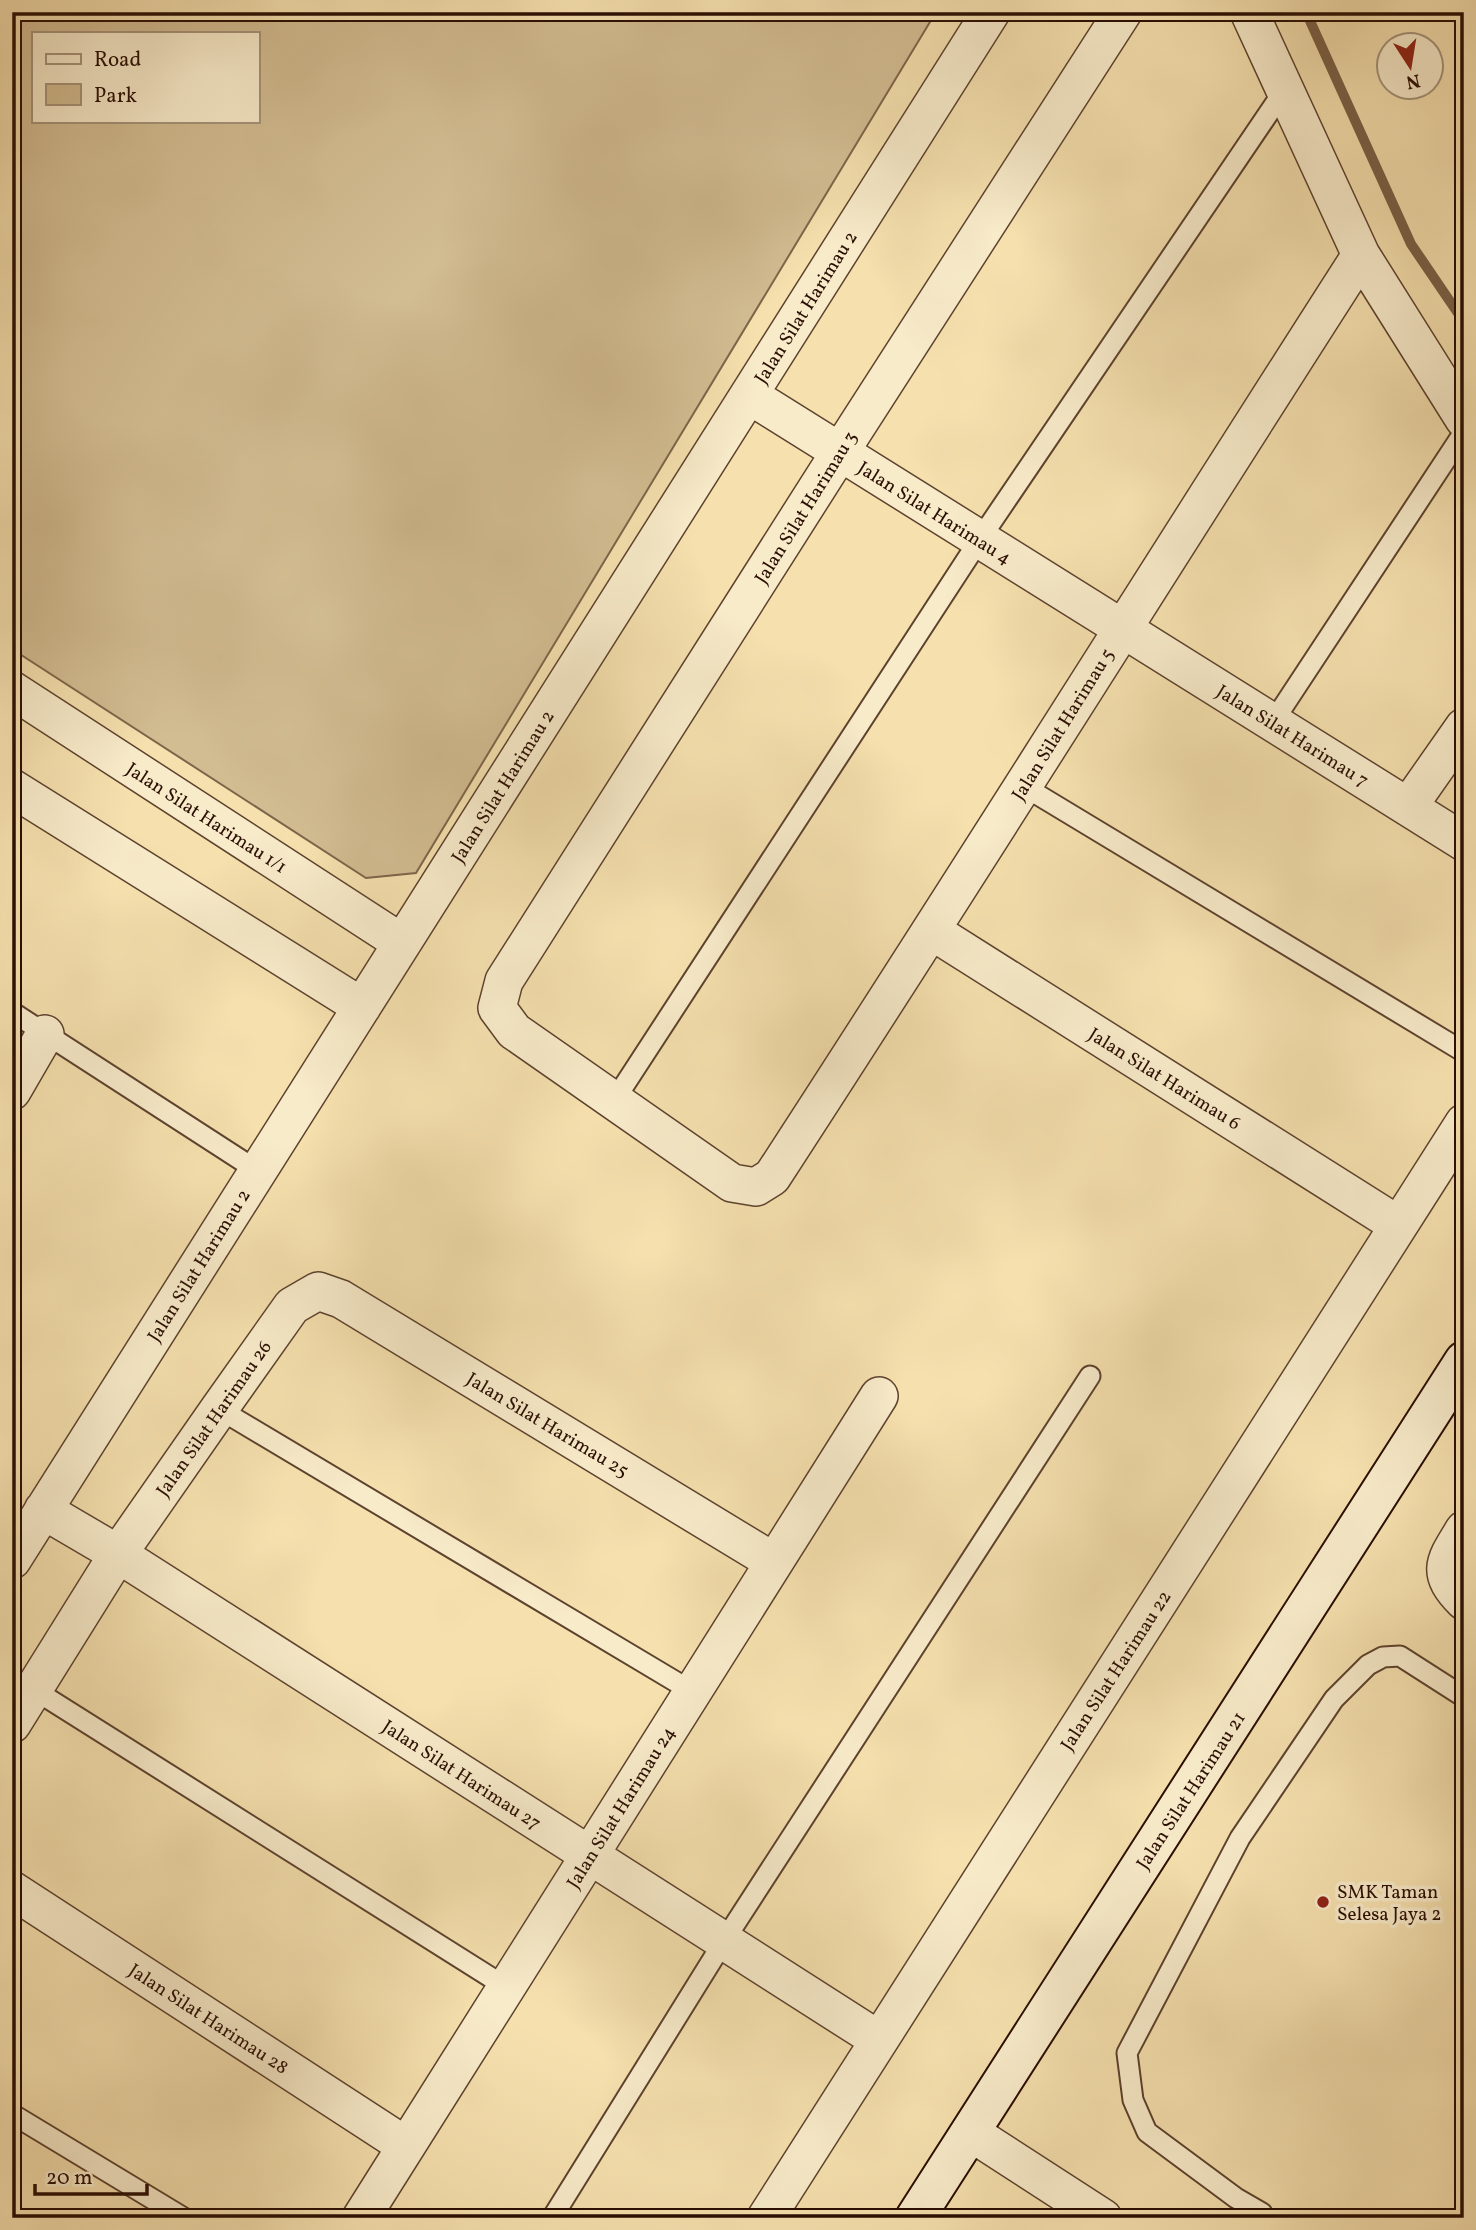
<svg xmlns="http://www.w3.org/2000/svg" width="1476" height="2230" font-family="Vollkorn,serif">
<rect width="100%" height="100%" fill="#f5e0ae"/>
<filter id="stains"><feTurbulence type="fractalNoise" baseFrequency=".00286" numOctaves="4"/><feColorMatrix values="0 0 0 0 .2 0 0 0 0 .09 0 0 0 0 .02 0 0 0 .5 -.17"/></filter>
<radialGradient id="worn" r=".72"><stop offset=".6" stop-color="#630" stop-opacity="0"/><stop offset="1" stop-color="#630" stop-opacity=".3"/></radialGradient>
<path fill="#d2bc91" stroke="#7e654a" stroke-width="2" fill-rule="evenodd" d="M12,12H936L416,873L366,878L12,649ZM33,33H257V121H33Z"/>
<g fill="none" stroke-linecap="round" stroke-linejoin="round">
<path stroke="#7a6147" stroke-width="10" d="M1306,12L1411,244L1464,322"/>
<defs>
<path id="lane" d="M1273,722L1464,432
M1025,787L1464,1052
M12,1012L258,1171
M614,1101L980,539L1285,89
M219,1409L693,1692
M33,1689L506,1987
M12,2114L184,2218
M552,2218L724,1941L1090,1376
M1259,2218L1262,2213L1236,2198L1147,2132L1133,2100L1127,2053L1240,1838L1334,1699L1368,1665L1383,1657L1400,1656L1464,1697"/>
<path id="street" d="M1123,12L840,452L504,981L497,1008L514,1031L732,1183L756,1187L772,1177C971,871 1164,562 1361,255
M1249,12L1361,255L1464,419
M749,395L1464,842
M12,690L402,943
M12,788L362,1007
M1408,807L1464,727
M932,931L1398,1225
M12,1091L45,1034
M43,1510L118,1554L879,2040
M1464,1530C1445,1561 1435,1572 1464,1601
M12,1560L991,12
M12,1724L118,1554L219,1409L292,1306L318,1291L341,1299L774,1562
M12,1890L406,2146
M970,2132L1103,2218
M361,2218L879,1396
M766,2218L1464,1123"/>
<path id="secondary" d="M915,2218L1464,1361"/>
</defs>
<use href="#lane" stroke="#5d422e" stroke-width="23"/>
<use href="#street" stroke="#5d422e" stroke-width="40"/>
<use href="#secondary" stroke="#2a0e03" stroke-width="42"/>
<use href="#lane" stroke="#f8ebca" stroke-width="19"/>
<use href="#street" stroke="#f8ebca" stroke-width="37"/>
<use href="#secondary" stroke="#f8ebca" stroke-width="38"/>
</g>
<circle fill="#8f2418" stroke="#f8ebca" stroke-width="2.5" cx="1323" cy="1902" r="7"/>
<g text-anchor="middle" stroke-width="7" stroke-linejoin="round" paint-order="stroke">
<g font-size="19" fill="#2a0e03" stroke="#f8ebca">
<text transform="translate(805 307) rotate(-58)" y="7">Jalan Silat Harimau 2</text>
<text transform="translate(805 507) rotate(-58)" y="7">Jalan Silat Harimau 3</text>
<text transform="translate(935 512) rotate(32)" y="7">Jalan Silat Harimau 4</text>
<text transform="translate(1062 724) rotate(-58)" y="7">Jalan Silat Harimau 5</text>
<text transform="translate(1293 735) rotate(32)" y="7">Jalan Silat Harimau 7</text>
<text transform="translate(502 786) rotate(-58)" y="7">Jalan Silat Harimau 2</text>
<text transform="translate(207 817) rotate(33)" y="7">Jalan Silat Harimau 1/1</text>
<text transform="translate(1165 1078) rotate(32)" y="7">Jalan Silat Harimau 6</text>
<text transform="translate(198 1265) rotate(-58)" y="7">Jalan Silat Harimau 2</text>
<text transform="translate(213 1418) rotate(-55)" y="7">Jalan Silat Harimau 26</text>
<text transform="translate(548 1424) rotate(31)" y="7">Jalan Silat Harimau 25</text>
<text transform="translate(1115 1670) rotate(-57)" y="7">Jalan Silat Harimau 22</text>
<text transform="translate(462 1774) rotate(33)" y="7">Jalan Silat Harimau 27</text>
<text transform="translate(1190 1790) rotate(-57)" y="7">Jalan Silat Harimau 21</text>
<text transform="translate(620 1807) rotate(-58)" y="7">Jalan Silat Harimau 24</text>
<text transform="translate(209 2018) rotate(33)" y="7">Jalan Silat Harimau 28</text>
</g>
<g font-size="19" fill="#2a0e03" stroke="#f8ebca" text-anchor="start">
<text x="1337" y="1898">SMK Taman<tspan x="1337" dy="22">Selesa Jaya 2</tspan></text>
</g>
</g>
<rect width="1476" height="2230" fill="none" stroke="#f5e0ae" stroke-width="42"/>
<rect x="14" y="14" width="1448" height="2202" fill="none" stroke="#2a0e03" stroke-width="3.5"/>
<rect x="21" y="21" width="1434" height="2188" fill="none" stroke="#2a0e03" stroke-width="2"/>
<rect x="32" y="32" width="228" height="91" fill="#f8ebca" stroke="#a6937a" stroke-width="2"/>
<rect x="46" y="54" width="35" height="10" fill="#f8ebca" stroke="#a6937a" stroke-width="2"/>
<text x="94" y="66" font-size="21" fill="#2a0e03">Road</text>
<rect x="46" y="84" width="35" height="21" fill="#d2bc91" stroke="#a6937a" stroke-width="2"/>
<text x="94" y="102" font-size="21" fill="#2a0e03">Park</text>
<g transform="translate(1410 66) rotate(168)"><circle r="33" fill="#f8ebca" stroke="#a6937a" stroke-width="2"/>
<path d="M0-5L12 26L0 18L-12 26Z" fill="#8f2418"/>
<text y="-10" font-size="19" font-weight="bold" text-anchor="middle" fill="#2a0e03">N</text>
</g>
<path d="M35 2184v10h112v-10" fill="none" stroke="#2a0e03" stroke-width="3.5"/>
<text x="46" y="2184" font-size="21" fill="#2a0e03" stroke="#f8ebca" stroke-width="5" paint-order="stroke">20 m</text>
<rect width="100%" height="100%" filter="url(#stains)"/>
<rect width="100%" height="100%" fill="url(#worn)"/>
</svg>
